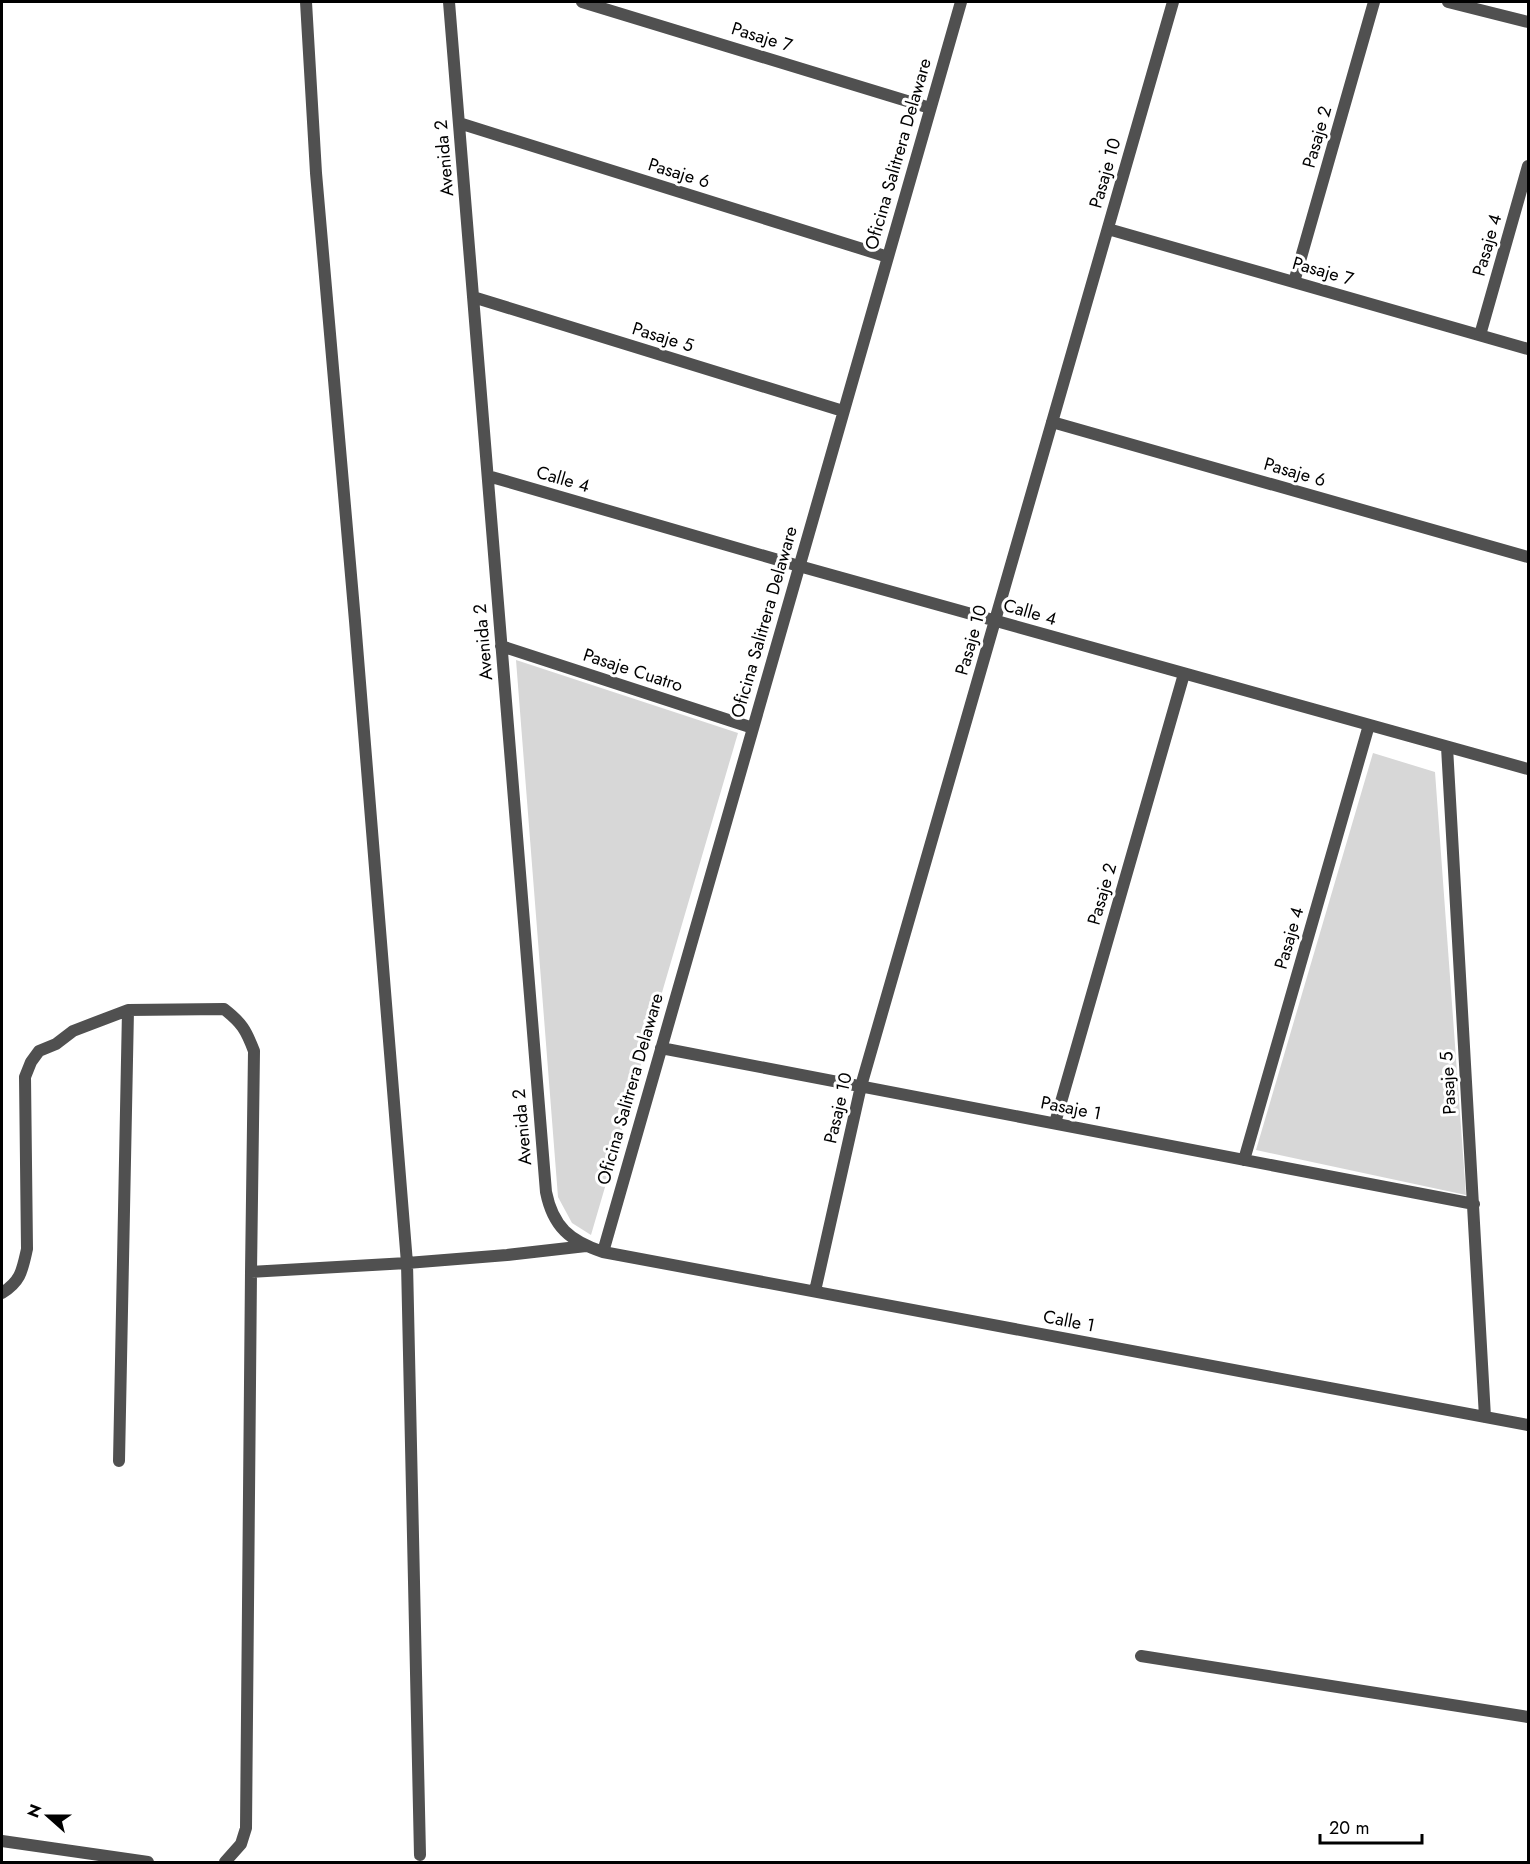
<svg xmlns="http://www.w3.org/2000/svg" width="1530" height="1864" font-family="Jost,sans-serif">
<rect width="100%" height="100%" fill="#fff"/>
<path fill="#d7d7d7" d="M516,660L738,733L591,1235L572,1223L558,1197Z
M1373,753L1435,772L1466,1195L1256,1150Z"/>
<g fill="none" stroke-linecap="round" stroke-linejoin="round">
<path stroke="#505050" stroke-width="12" d="M1141,1656L1528,1717"/>
<path stroke="#505050" stroke-width="12" d="M306,2L316,173L355,621L407,1263L507,1255L586,1246
M449,2L546,1192C553,1227 570,1241 603,1252L1528,1425
M582,2L930,108
M1448,2L1528,22
M459,123L888,257
M1108,229L1528,349
M1294,282L1374,2
M473,297L843,411
M1480,335L1528,166
M1052,422L1528,557
M488,476L799,566L1528,769
M501,646L753,728
M1447,747L1485,1417
M661,1048L1474,1204
M1055,1123L1184,674
M1244,1160L1369,725
M603,1252L961,2
M815,1291L861,1086L1173,2
M2,1293C21,1281 22,1271 27,1249L25,1077L31,1062L39,1051L56,1044L73,1031L128,1010L224,1009C242,1023 246,1030 254,1051L251,1272L407,1263L420,1855
M119,1461L128,1010
M2,1841L148,1862
M225,1862L241,1844L246,1828L251,1272"/>
</g>
<g text-anchor="middle" stroke-width="6" stroke-linejoin="round" paint-order="stroke">
<g font-size="18" fill="#000" stroke="#fff">
<text transform="translate(762 37) rotate(17)" y="6">Pasaje 7</text>
<text transform="translate(1317 137) rotate(-74)" y="6">Pasaje 2</text>
<text transform="translate(898 154) rotate(-74)" y="6">Oficina Salitrera Delaware</text>
<text transform="translate(444 158) rotate(-95)" y="6">Avenida 2</text>
<text transform="translate(679 173) rotate(17)" y="6">Pasaje 6</text>
<text transform="translate(1105 173) rotate(-74)" y="6">Pasaje 10</text>
<text transform="translate(1487 245) rotate(-74)" y="6">Pasaje 4</text>
<text transform="translate(1323 271) rotate(16)" y="6">Pasaje 7</text>
<text transform="translate(663 337) rotate(17)" y="6">Pasaje 5</text>
<text transform="translate(1295 472) rotate(16)" y="6">Pasaje 6</text>
<text transform="translate(563 479) rotate(16)" y="6">Calle 4</text>
<text transform="translate(1030 612) rotate(16)" y="6">Calle 4</text>
<text transform="translate(764 622) rotate(-74)" y="6">Oficina Salitrera Delaware</text>
<text transform="translate(971 640) rotate(-74)" y="6">Pasaje 10</text>
<text transform="translate(483 642) rotate(-95)" y="6">Avenida 2</text>
<text transform="translate(633 670) rotate(18)" y="6">Pasaje Cuatro</text>
<text transform="translate(1102 894) rotate(-74)" y="6">Pasaje 2</text>
<text transform="translate(1289 938) rotate(-74)" y="6">Pasaje 4</text>
<text transform="translate(1448 1083) rotate(-93)" y="6">Pasaje 5</text>
<text transform="translate(630 1089) rotate(-74)" y="6">Oficina Salitrera Delaware</text>
<text transform="translate(838 1108) rotate(-77)" y="6">Pasaje 10</text>
<text transform="translate(1071 1108) rotate(11)" y="6">Pasaje 1</text>
<text transform="translate(522 1127) rotate(-95)" y="6">Avenida 2</text>
<text transform="translate(1069 1321) rotate(11)" y="6">Calle 1</text>
</g>
</g>
<rect width="1530" height="1864" fill="none" stroke="#000000" stroke-width="6"/>
<g transform="translate(48 1816) rotate(291)" stroke="#ffffff" stroke-width="4.5" paint-order="stroke">
<path d="M0-4.5L10 22L0 15L-10 22Z" fill="#000000"/>
<text y="-9" font-size="16" font-weight="bold" text-anchor="middle" fill="#000000">N</text>
</g>
<path d="M1320 1834v9h102v-9" fill="none" stroke="#000000" stroke-width="3"/>
<text x="1329" y="1834" font-size="18" fill="#000000" stroke="#ffffff" stroke-width="4.5" paint-order="stroke">20 m</text>
</svg>
